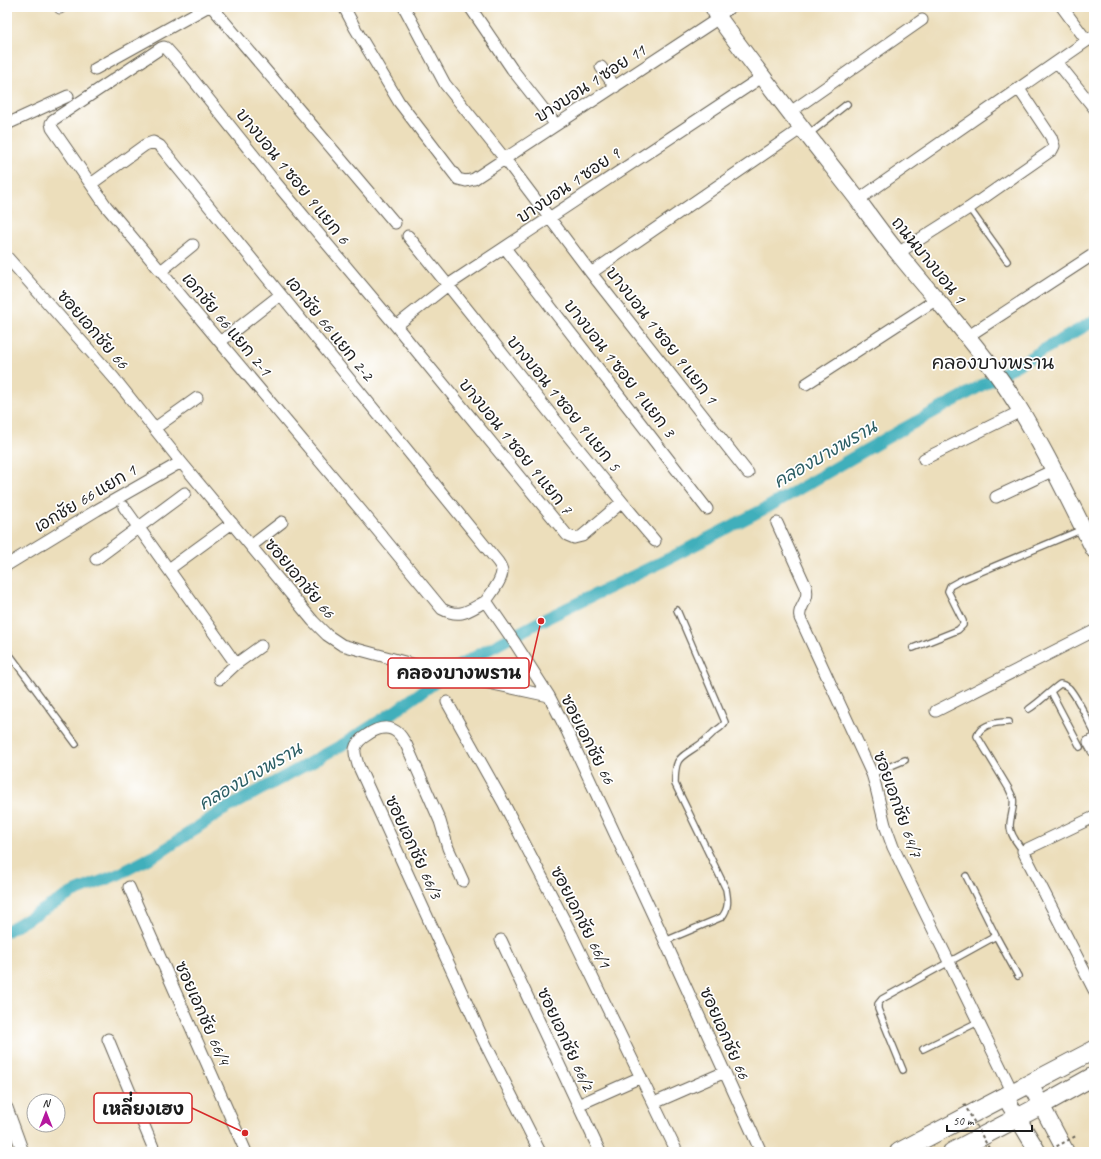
<svg xmlns="http://www.w3.org/2000/svg" width="1101" height="1159" font-family="Caveat,'Playpen Sans Thai',sans-serif">
<rect width="100%" height="100%" fill="#fff"/>
<filter id="ink" filterUnits="userSpaceOnUse"><feTurbulence type="fractalNoise" baseFrequency=".025" numOctaves="2"/><feDisplacementMap in="SourceGraphic" scale="8" xChannelSelector="R" yChannelSelector="G"/><feConvolveMatrix kernelMatrix="1 2 1 2 8 2 1 2 1" color-interpolation-filters="sRGB"/></filter>
<filter id="wash" filterUnits="userSpaceOnUse"><feTurbulence type="fractalNoise" baseFrequency=".012" numOctaves="4" result="noise"/><feDisplacementMap in="SourceGraphic" scale="16" xChannelSelector="R" yChannelSelector="G"/><feGaussianBlur stdDeviation="0.9" result="paint"/><feColorMatrix in="noise" values="0 0 0 0 0 0 0 0 0 0 0 0 0 0 0 0 0 1.4 0 .05"/><feComposite in="paint" operator="in"/></filter>
<g filter="url(#wash)">
<rect width="100%" height="100%" fill="#ecdebb"/>
<g fill="none" stroke-linecap="round" stroke-linejoin="round">
<path stroke="#3fafbb" stroke-width="12" d="M7,931L72,893L119,874L161,852L220,812L342,745L398,709L458,666L541,621L668,559L768,507L890,436L963,396L1094,321"/>
</g>
</g>
<g filter="url(#ink)">
<g fill="none" stroke-linecap="round" stroke-linejoin="round">
<defs>
<path id="lane" d="M720,18L735,7
M809,134L847,104
M969,208L1007,261
M913,648L958,630L963,625V621L948,591L950,586L959,581L1083,529
M7,651L76,744
M1051,692L1080,747
M1029,709C1041,701 1049,692 1060,684C1064,685 1066,685 1069,688C1078,698 1087,719 1094,732
M1009,722C998,722 981,724 977,736L1009,789C1010,792 1012,795 1013,798C1015,807 1010,817 1010,826C1010,835 1018,844 1023,851
M872,774L905,760
M996,936L1018,976
M665,941L722,917C729,908 728,900 726,889L675,784C675,756 679,759 699,745C705,741 709,737 714,732C718,729 723,727 725,722L677,610
M923,1049L978,1022
M903,1070L878,1009V1004L882,999L996,936L966,876"/>
<path id="street" d="M212,7L395,223
M344,7L355,28L399,102L458,179L466,181L474,179L719,18
M404,7L445,84L505,159L591,273L748,473
M470,7L512,69L556,125
M1062,7L1087,41
M60,8L61,7
M1057,62L1094,108
M601,67L615,87
M95,69L207,7
M789,113L922,20
M7,124L68,96
M91,184L145,145L153,142L160,146L498,562C500,565 502,568 502,571C502,581 491,593 486,601
M858,200L1094,36
M408,236C491,337 570,442 655,541
M505,248L707,509
M898,253L969,208L1052,150L1054,146L1051,137L1019,89
M7,257L114,378L181,462L313,621L327,635L342,645L456,676L549,696L566,729L665,941L761,1152
M161,271L193,245
M591,273L802,128
M396,326L448,285L762,77
M967,337L1094,254
M220,342L280,295
M806,384L937,299
M155,428L197,398
M924,459L1021,411
M996,497L1054,470
M124,507L236,664
M777,523L806,587C807,591 807,595 806,598C804,605 798,610 800,618L872,774L875,784L885,825L893,847L1013,1093
M251,546L282,522
M96,559L185,493
M7,565L97,510L181,462
M169,569L232,523
M486,601C469,610 461,619 442,609L364,514L106,206L52,128L51,123L53,120L161,48L164,47L166,48L182,66L271,177L396,326L567,535L574,538L582,536L622,502
M486,601L515,643L549,696
M220,679L236,664L261,646
M447,702L503,802L572,935L677,1152
M936,711L1094,631
M1094,740L1089,742L1094,751
M1094,817L1023,851L1094,990
M463,881L448,848L440,821L406,744C404,741 402,737 399,734C389,724 377,728 367,735C362,738 356,743 355,749C354,754 357,760 358,765L483,1039L540,1152
M129,887L246,1152
M501,940L600,1152
M108,1039L155,1152
M654,1103L725,1072
M578,1105L641,1077
M7,1108L23,1152"/>
<path id="secondary" d="M713,7L719,18C763,79 809,137 855,196C869,215 883,235 898,253C933,297 971,337 1003,383C1039,436 1066,494 1094,550
M1030,1084L1066,1152
M1005,1097L1038,1152"/>
<path id="primary" d="M899,1152L1094,1050
M952,1152L1040,1106L1094,1076"/>
</defs>
<use href="#lane" stroke="#656054" stroke-width="8"/>
<use href="#street" stroke="#656054" stroke-width="13"/>
<use href="#secondary" stroke="#656054" stroke-width="18"/>
<use href="#primary" stroke="#656054" stroke-width="20"/>
<use href="#lane" stroke="#fff" stroke-width="5.5"/>
<use href="#street" stroke="#fff" stroke-width="11"/>
<use href="#secondary" stroke="#fff" stroke-width="16"/>
<use href="#primary" stroke="#fff" stroke-width="18"/>
<path stroke="#656054" stroke-width="2" stroke-dasharray="3 3" stroke-linecap="butt" d="M964,1104L990,1150
M1046,1152L1076,1136"/>
</g>
</g>
<g text-anchor="middle" stroke-width="3.5" stroke-linejoin="round" paint-order="stroke">
<g font-size="17" fill="#1c1c1c" stroke="#fff">
<text transform="translate(590 83) rotate(-33)" y="6">บางบอน 1 ซอย 11</text>
<text transform="translate(293 176) rotate(51)" y="6">บางบอน 1 ซอย 9 แยก 6</text>
<text transform="translate(568 185) rotate(-34)" y="6">บางบอน 1 ซอย 9</text>
<text transform="translate(929 260) rotate(51)" y="6">ถนนบางบอน 1</text>
<text transform="translate(227 324) rotate(50)" y="6">เอกชัย 66 แยก 2-1</text>
<text transform="translate(330 328) rotate(51)" y="6">เอกชัย 66 แยก 2-2</text>
<text transform="translate(93 329) rotate(49)" y="6">ซอยเอกชัย 66</text>
<text transform="translate(662 335) rotate(52)" y="6">บางบอน 1 ซอย 9 แยก 1</text>
<text transform="translate(620 368) rotate(52)" y="6">บางบอน 1 ซอย 9 แยก 3</text>
<text transform="translate(564 403) rotate(51)" y="6">บางบอน 1 ซอย 9 แยก 5</text>
<text transform="translate(516 446) rotate(51)" y="6">บางบอน 1 ซอย 9 แยก 7</text>
<text transform="translate(85 498) rotate(-31)" y="6">เอกชัย 66 แยก 1</text>
<text transform="translate(300 578) rotate(50)" y="6">ซอยเอกชัย 66</text>
<text transform="translate(588 739) rotate(63)" y="6">ซอยเอกชัย 66</text>
<text transform="translate(898 804) rotate(70)" y="6">ซอยเอกชัย 64/7</text>
<text transform="translate(414 847) rotate(65)" y="6">ซอยเอกชัย 66/3</text>
<text transform="translate(581 917) rotate(63)" y="6">ซอยเอกชัย 66/1</text>
<text transform="translate(203 1013) rotate(66)" y="6">ซอยเอกชัย 66/4</text>
<text transform="translate(725 1033) rotate(66)" y="6">ซอยเอกชัย 66</text>
<text transform="translate(566 1039) rotate(65)" y="6">ซอยเอกชัย 66/2</text>
</g>
<g font-size="18" font-style="italic" fill="#2c5e64" stroke="#fff">
<text transform="translate(825 454) rotate(-30)" y="6">คลองบางพราน</text>
<text transform="translate(250 776) rotate(-30)" y="6">คลองบางพราน</text>
</g>
<g font-size="19" fill="#1c1c1c" stroke="#fff">
<text x="993" y="369">คลองบางพราน</text>
</g>
</g>
<path fill="none" stroke="#d62828" stroke-width="1.5" d="M541 621L529 673M245 1133L192 1108"/>
<g fill="#d62828" stroke="#fff" stroke-width="1.5">
<circle cx="541" cy="621" r="4"/>
<circle cx="245" cy="1133" r="4"/>
</g>
<g fill="#fff" stroke="#d62828" stroke-width="1.5">
<rect x="388" y="658" width="141" height="30" rx="4"/>
<rect x="94" y="1093" width="98" height="30" rx="4"/>
</g>
<g font-size="18" text-anchor="middle" font-weight="bold" fill="#1c1c1c">
<text x="459" y="679">คลองบางพราน</text>
<text x="143" y="1115">เหลี่ยงเฮง</text>
</g>
<rect width="1101" height="1159" fill="none" stroke="#fff" stroke-width="24"/>
<g transform="translate(46 1113)"><circle r="19" fill="#ffffff" stroke="#a4a4a4"/>
<path d="M0-3L7 15L0 10L-7 15Z" fill="#b5179e"/>
<text y="-6" font-size="11" font-weight="bold" text-anchor="middle" fill="#1c1c1c">N</text>
</g>
<path d="M947 1125v6h85v-6" fill="none" stroke="#1c1c1c" stroke-width="2"/>
<text x="953" y="1125" font-size="12" fill="#1c1c1c" stroke="#ffffff" stroke-width="3" paint-order="stroke">50 m</text>
</svg>
